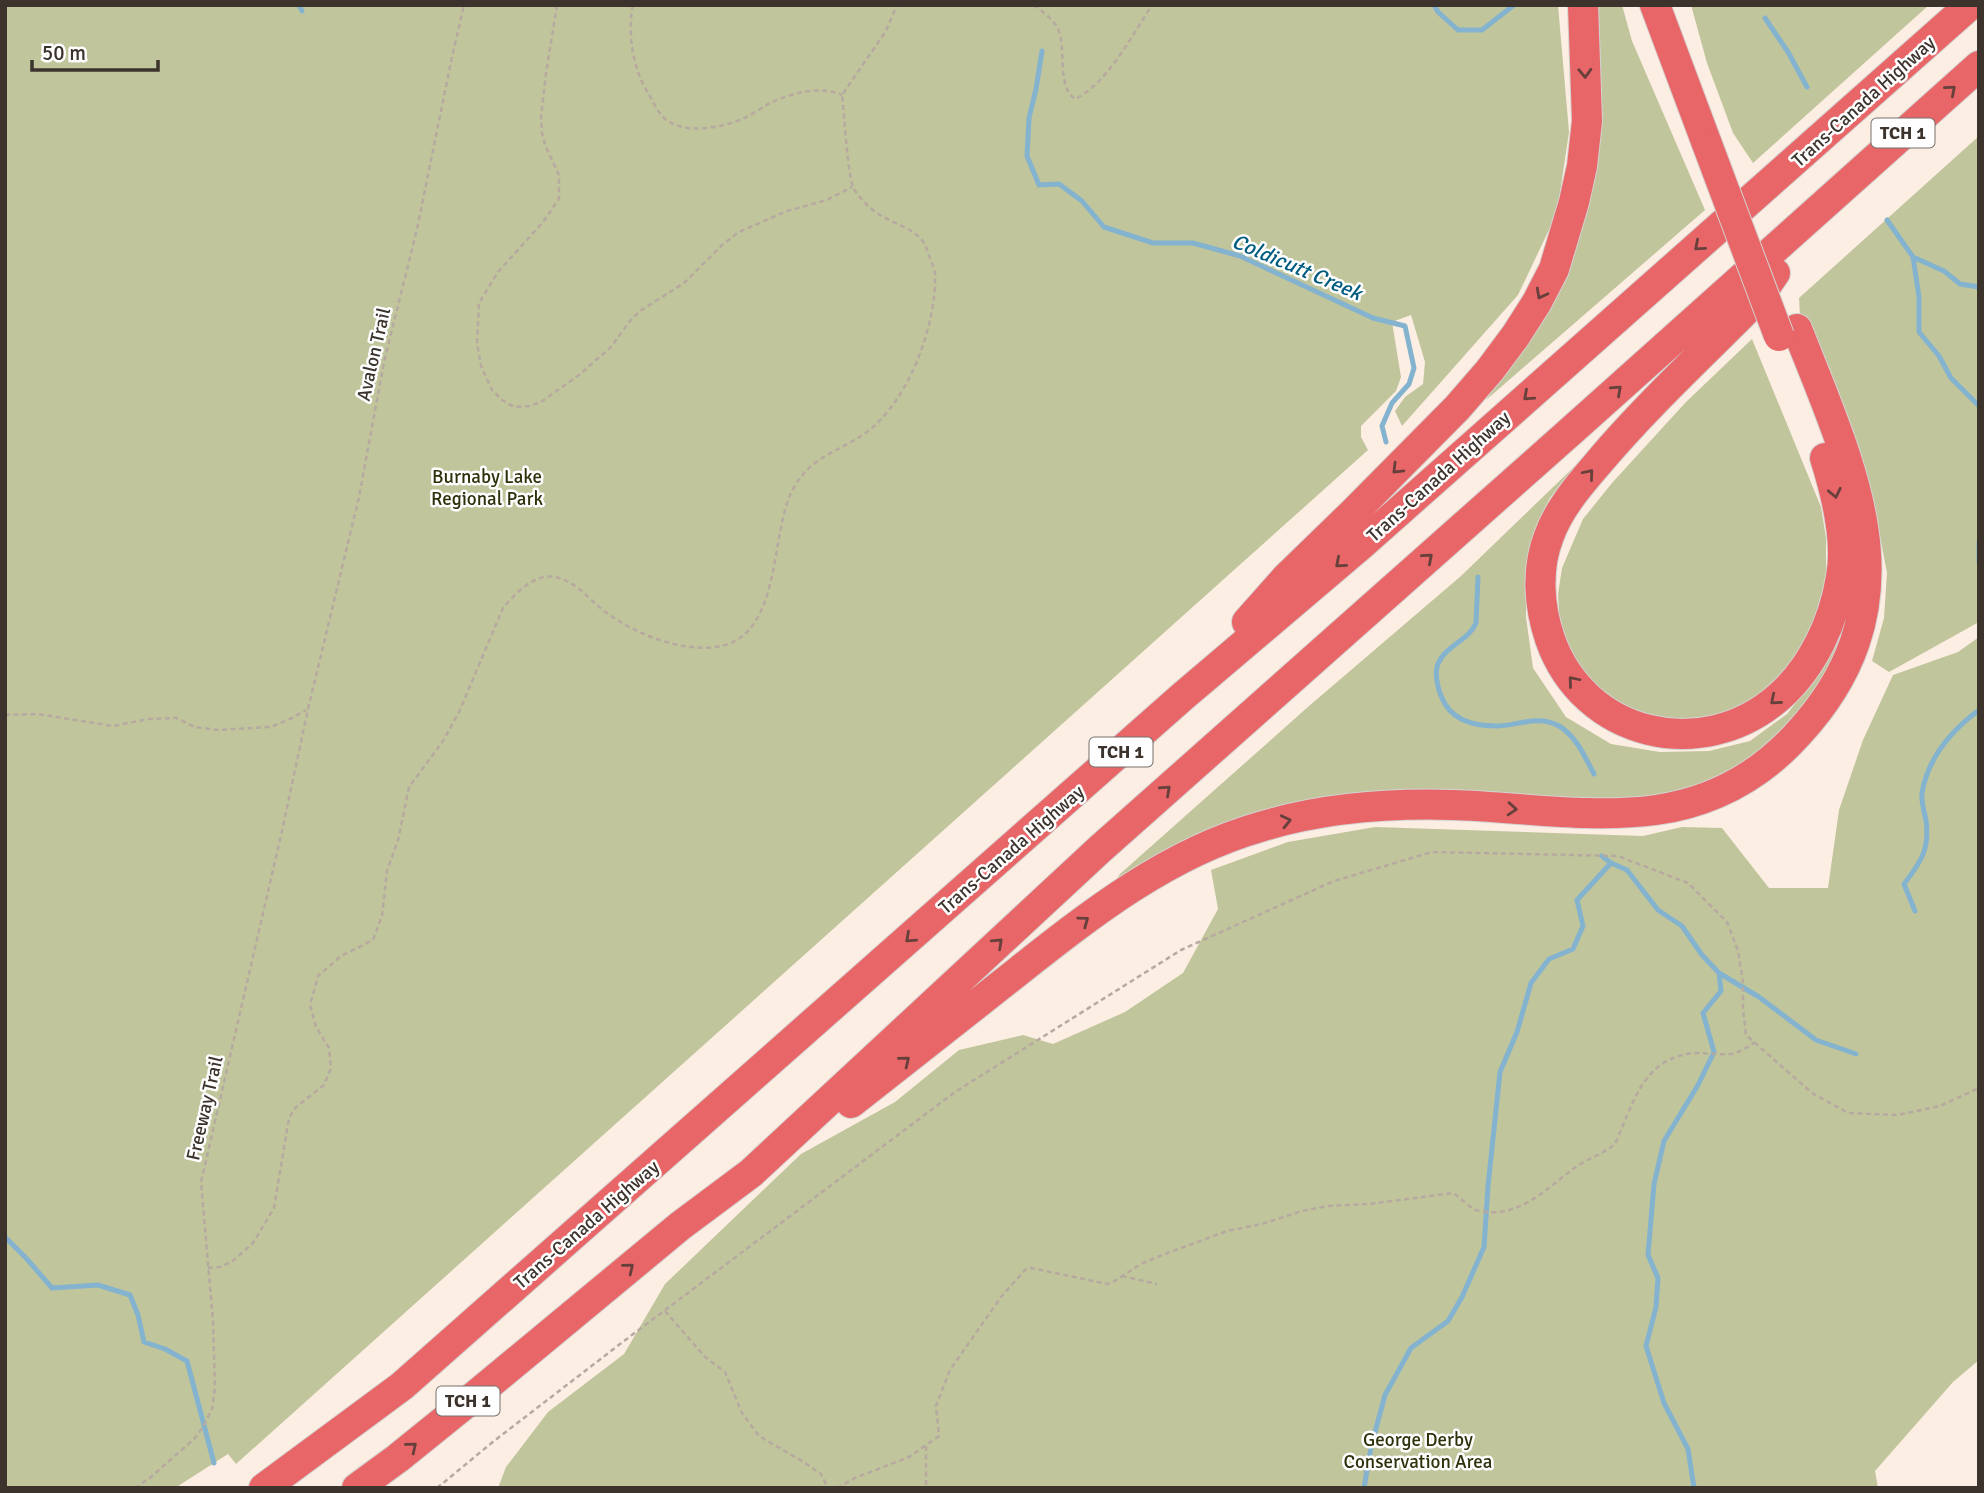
<svg xmlns="http://www.w3.org/2000/svg" width="1984" height="1493" font-family="Signika,sans-serif">
<rect width="100%" height="100%" fill="#fceee3"/>
<path fill="#c1c59c" d="M5,5H1558L1569,132L1557,213L1518,295L1402,426L1395,411L1405,397L1423,384L1425,362L1411,315L1392,322L1401,377L1396,391L1361,426V437L1368,450L236,1464L228,1454L175,1488H5Z
M1596,5H1622L1632,41L1705,210L1486,400L1534,335L1574,255L1597,142Z
M1691,5H1929L1753,163L1733,133L1707,63Z
M1979,136V622L1889,672L1872,661L1884,618L1887,573L1879,531L1865,475L1800,315L1799,298Z
M1752,339L1821,507L1826,538V589L1810,634L1784,674L1766,696L1694,725L1672,724L1621,706L1595,687L1577,665L1566,643L1559,613L1558,594L1562,568L1583,519L1612,483L1686,402Z
M1577,464L1549,499L1534,543L1526,579V617L1533,668L1566,717L1611,744L1660,752L1709,751L1750,741L1787,714L1823,668L1843,623L1855,582L1853,632L1822,696L1747,771L1661,802L1358,801L1114,883L1120,874L1309,706L1461,576Z
M1979,637V1360L1953,1382L1875,1471L1878,1488H498L506,1467L548,1412L624,1354L665,1284L801,1154L895,1102L959,1050L1023,1035L1053,1044L1125,1012L1183,973L1218,909L1211,870L1288,842L1375,827L1643,836L1682,827L1722,828L1769,888H1828L1839,810L1863,740L1893,675L1958,652Z"/>
<g fill="none" stroke-linecap="round" stroke-linejoin="round">
<path stroke="#84b3cf" stroke-width="5" d="M299,5L302,11
M1434,5L1438,12L1458,30H1482L1514,5
M1765,18L1788,52L1807,87
M1042,51L1036,89L1029,118L1027,156L1039,185L1059,184L1082,201L1104,227L1153,243H1193L1240,256L1373,318L1405,326L1414,368L1409,384L1392,403L1382,426L1386,442
M1887,220L1913,257L1919,297V332L1939,356L1951,378L1979,406
M1913,257L1944,271L1960,284L1979,287
M1979,543V561
M1478,577L1476,623C1469,641 1442,647 1437,667C1435,676 1438,690 1442,698C1451,720 1474,726 1496,726C1517,726 1538,714 1559,726C1576,736 1585,757 1594,774
M1602,856L1611,863L1627,870L1658,910L1682,926L1702,955L1719,973L1721,991L1703,1013L1714,1052L1698,1085L1664,1141L1654,1184L1648,1255L1658,1278L1656,1307L1646,1346L1664,1403L1688,1449L1694,1488
M1915,911L1904,884C1921,862 1930,849 1926,820C1924,811 1921,801 1922,793C1928,758 1952,730 1979,710
M1719,973L1759,997L1816,1040L1856,1054
M5,1237L26,1258L52,1288L98,1285L130,1295L138,1315L144,1342L165,1349L187,1361L214,1463
M1364,1488L1371,1447L1385,1395L1411,1348L1448,1321L1462,1297L1484,1247L1488,1186L1500,1072L1517,1032L1531,983L1549,959L1573,949L1583,926L1577,900L1611,863"/>
<defs>
<path id="motorway" d="M1655,5L1707,144
M1775,273L1757,299C1704,353 1648,404 1599,462C1580,484 1559,508 1549,536C1536,569 1539,607 1550,639C1584,737 1703,764 1779,697C1813,667 1834,621 1841,577C1848,540 1836,493 1825,458
M1247,622L1286,578L1354,512L1457,408L1490,370L1516,335L1537,302L1554,269L1574,202L1582,166L1587,121L1583,5
M851,1103C904,1061 957,1019 1011,977C1087,917 1165,854 1260,827C1322,808 1388,803 1453,805C1520,807 1589,819 1656,810C1712,802 1760,776 1798,734C1920,602 1853,472 1797,329
M264,1488L402,1386L1182,697L1362,544L1970,5
M357,1488L398,1458L476,1395L680,1226L751,1173L1100,849L1571,431L1979,66"/>
</defs>
<use href="#motorway" stroke="#d4d2d1" stroke-width="32"/>
<path stroke="#b6a9a0" stroke-width="2.5" stroke-dasharray="5 3.5" stroke-linecap="butt" d="M557,5L546,73L541,118L542,133L545,145L559,175V199L543,222L498,272L479,303L477,343L481,366L492,390L502,400L514,407L529,406L541,402L579,375L611,347L629,322L640,311L684,283L722,245L739,232L787,211L827,200L852,187
M633,5C627,32 633,69 648,93C653,101 658,113 665,119C686,135 720,128 742,119C752,115 761,108 770,103C792,93 820,85 842,95
M1034,5C1043,12 1053,19 1058,29C1067,49 1056,86 1075,99C1108,83 1132,35 1152,5
M5,715L38,714L113,726L148,719L176,718L195,727L218,730L271,727L292,718L306,710
M208,1268L221,1267L234,1260L253,1243L274,1208L289,1118L296,1107L324,1085L331,1068L329,1048L316,1027L310,1005L318,976L341,956L373,940L382,916L387,871L398,840L409,787L443,741L459,712L503,608C515,594 534,573 555,577C574,580 588,598 603,610C632,633 683,654 721,646C782,633 770,534 792,491C809,458 833,454 861,436C907,407 937,326 935,273C934,268 932,263 930,258C928,253 927,248 924,243C916,229 894,224 880,215C870,209 860,199 854,189C848,180 844,111 842,95L886,31L897,5
M1122,1276L1157,1284
M665,1311L705,1357L725,1372L742,1413L759,1436L802,1461L821,1474L828,1488
M926,1446V1488
M135,1488L151,1477L194,1439L203,1427L212,1409L215,1387L213,1321L201,1182L282,831L308,709L359,497L384,362L417,229L452,57L464,5
M437,1488L494,1441L624,1341L955,1092L1181,950L1334,881L1432,852L1618,856L1688,883L1727,922L1738,951L1743,982V1010L1746,1035L1812,1093L1848,1113L1898,1115L1940,1106L1979,1088
M837,1488L855,1478L909,1457L939,1436L936,1406L950,1370L1001,1297L1025,1270L1031,1268L1041,1270L1107,1284L1113,1282L1141,1264L1157,1257L1227,1231L1262,1224L1302,1211L1328,1206L1369,1204L1453,1193C1462,1198 1469,1209 1480,1211C1520,1219 1548,1187 1577,1166C1590,1158 1604,1153 1615,1144C1634,1102 1643,1056 1697,1053C1707,1053 1727,1056 1735,1053C1742,1051 1749,1046 1755,1042"/>
<use href="#motorway" stroke="#e86667" stroke-width="30"/>
<defs>
<path id="motorway-bridge" d="M1707,144L1779,336"/>
</defs>
<use href="#motorway-bridge" stroke="#d4d2d1" stroke-width="32" stroke-linecap="butt"/>
<use href="#motorway-bridge" stroke="#e86667" stroke-width="30"/>
</g>
<defs><path id="oneway-chevron" d="M-2-3.5L2.5 0L-2 3.5" fill="none" stroke-width="1.6" stroke-linecap="round" stroke-linejoin="round" transform="scale(1.75)"/></defs>
<g stroke="#67403c">
<use href="#oneway-chevron" transform="translate(1585 73) rotate(88)"/>
<use href="#oneway-chevron" transform="translate(1951 90) rotate(-41)"/>
<use href="#oneway-chevron" transform="translate(1699 246) rotate(139)"/>
<use href="#oneway-chevron" transform="translate(1541 294) rotate(118)"/>
<use href="#oneway-chevron" transform="translate(1617 390) rotate(-42)"/>
<use href="#oneway-chevron" transform="translate(1528 396) rotate(138)"/>
<use href="#oneway-chevron" transform="translate(1397 469) rotate(135)"/>
<use href="#oneway-chevron" transform="translate(1589 474) rotate(-50)"/>
<use href="#oneway-chevron" transform="translate(1835 493) rotate(78)"/>
<use href="#oneway-chevron" transform="translate(1428 558) rotate(-41)"/>
<use href="#oneway-chevron" transform="translate(1340 563) rotate(139)"/>
<use href="#oneway-chevron" transform="translate(1573 681) rotate(-130)"/>
<use href="#oneway-chevron" transform="translate(1775 700) rotate(140)"/>
<use href="#oneway-chevron" transform="translate(1166 790) rotate(-42)"/>
<use href="#oneway-chevron" transform="translate(1512 809) rotate(4)"/>
<use href="#oneway-chevron" transform="translate(1286 821) rotate(-13)"/>
<use href="#oneway-chevron" transform="translate(1084 921) rotate(-36)"/>
<use href="#oneway-chevron" transform="translate(910 938) rotate(138)"/>
<use href="#oneway-chevron" transform="translate(998 943) rotate(-43)"/>
<use href="#oneway-chevron" transform="translate(905 1061) rotate(-39)"/>
<use href="#oneway-chevron" transform="translate(629 1268) rotate(-39)"/>
<use href="#oneway-chevron" transform="translate(412 1447) rotate(-39)"/>
</g>
<g text-anchor="middle" stroke-width="5" stroke-linejoin="round" paint-order="stroke">
<g fill="#fefefe" stroke="#76706c" stroke-width="2">
<rect x="1871.5" y="118.5" width="63" height="29" rx="5"/>
<rect x="1089.5" y="737.5" width="63" height="29" rx="5"/>
<rect x="436.5" y="1386.5" width="63" height="29" rx="5"/>
</g>
<g font-size="18" font-weight="bold" fill="#3c332d">
<text x="1903" y="139">TCH 1</text>
<text x="1121" y="758">TCH 1</text>
<text x="468" y="1407">TCH 1</text>
</g>
<g font-size="19" fill="#3c332d" stroke="#fefefe">
<text transform="translate(1863 101) rotate(-42)" y="7">Trans-Canada Highway</text>
<text transform="translate(373 354) rotate(-77)" y="7">Avalon Trail</text>
<text transform="translate(1438 476) rotate(-42)" y="7">Trans-Canada Highway</text>
<text transform="translate(1011 849) rotate(-41)" y="7">Trans-Canada Highway</text>
<text transform="translate(204 1108) rotate(-77)" y="7">Freeway Trail</text>
<text transform="translate(586 1224) rotate(-41)" y="7">Trans-Canada Highway</text>
</g>
<g font-size="19" fill="#2f310b" stroke="#fefefe">
<text x="487" y="483">Burnaby Lake<tspan x="487" dy="22">Regional Park</tspan></text>
<text x="1418" y="1446">George Derby<tspan x="1418" dy="22">Conservation Area</tspan></text>
</g>
<g font-size="21" font-style="italic" fill="#005b80" stroke="#fefefe">
<text transform="translate(1297 267) rotate(23)" y="7">Coldicutt Creek</text>
</g>
</g>
<rect width="1984" height="1493" fill="none" stroke="#3c332d" stroke-width="14"/>
<path d="M32 60v10h126v-10" fill="none" stroke="#3c332d" stroke-width="3.5"/>
<text x="42" y="60" font-size="21" fill="#3c332d" stroke="#fefefe" stroke-width="5" paint-order="stroke">50 m</text>
</svg>
